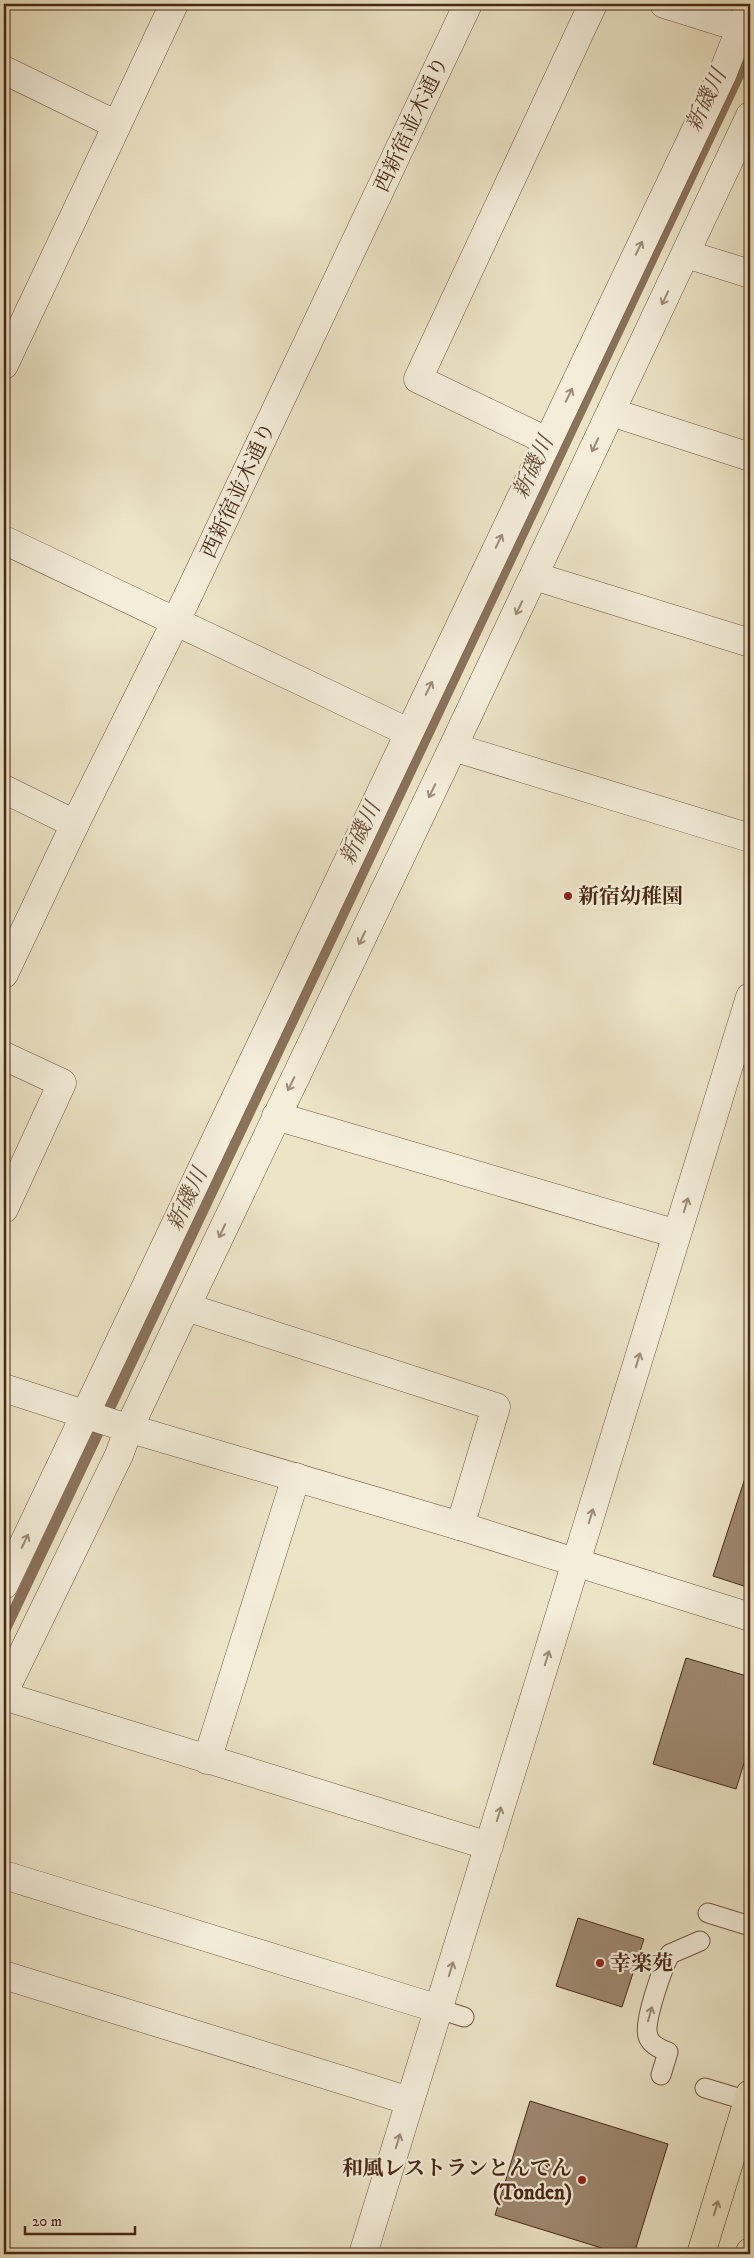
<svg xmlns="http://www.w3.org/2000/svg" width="754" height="2258" font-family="'IM FELL DW Pica','Noto Serif JP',serif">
<rect width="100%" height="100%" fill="#ece4c6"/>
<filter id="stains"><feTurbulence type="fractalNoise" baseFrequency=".004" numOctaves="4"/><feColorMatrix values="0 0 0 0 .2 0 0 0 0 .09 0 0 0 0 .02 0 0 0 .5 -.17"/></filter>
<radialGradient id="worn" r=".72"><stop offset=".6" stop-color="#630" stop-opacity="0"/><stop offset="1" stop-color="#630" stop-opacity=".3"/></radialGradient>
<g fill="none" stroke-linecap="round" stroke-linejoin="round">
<path stroke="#8a725b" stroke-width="11" d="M4,1632L750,51"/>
</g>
<path fill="#9e8971" stroke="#492715" d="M748,1469L750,1470V1588L713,1576Z
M686,1658L750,1677V1744L736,1789L653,1764Z
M578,1918L644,1939L622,2007L556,1986Z
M530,2101L668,2144L634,2254H621L495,2215Z"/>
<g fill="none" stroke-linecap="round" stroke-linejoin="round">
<defs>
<path id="service" d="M708,1913L750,1926
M439,2009L464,2017
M661,2075L668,2052C660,2049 650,2044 648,2036C643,2022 663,1967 670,1954L700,1941
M705,2088L748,2101"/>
<path id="minor" d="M664,4L750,31
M4,70L117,125
M686,254L750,274
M4,365L174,4
M611,412L750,457
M547,441L418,379L593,4
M4,540L408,732
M534,576L750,643
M453,747L750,838
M4,789L75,824
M4,1056L62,1083L4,1209
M276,1116L677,1234
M186,1307L496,1407L460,1526
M4,1585L722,75L750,4
M4,1692L119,1455L129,1428L186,1307L453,747L750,116
M4,1696L489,1846
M207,1760L296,1477
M4,1875L439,2009
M4,1975L410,2101
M363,2254L750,997"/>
<path id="tertiary" d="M4,974L75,824L175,623L468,4
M4,1388L121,1426L460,1526L750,1617"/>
<path id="primary" d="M701,2254L750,2094
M750,2254V2252"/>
</defs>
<use href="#service" stroke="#725641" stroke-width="21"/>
<use href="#minor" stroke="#725641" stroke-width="29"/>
<use href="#tertiary" stroke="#725641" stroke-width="29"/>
<use href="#primary" stroke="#492715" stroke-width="29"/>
<use href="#service" stroke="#f3edda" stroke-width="19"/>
<use href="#minor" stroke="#f3edda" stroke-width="28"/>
<use href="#tertiary" stroke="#f3edda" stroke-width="28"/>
<use href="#primary" stroke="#ece4c6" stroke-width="28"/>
</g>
<defs><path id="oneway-shaft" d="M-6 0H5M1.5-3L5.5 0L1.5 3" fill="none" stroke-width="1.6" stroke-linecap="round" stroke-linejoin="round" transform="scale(1.25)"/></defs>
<g stroke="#9e8a78">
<use href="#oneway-shaft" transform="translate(639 248) rotate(-64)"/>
<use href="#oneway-shaft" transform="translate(665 298) rotate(115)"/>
<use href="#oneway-shaft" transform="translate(569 395) rotate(-64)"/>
<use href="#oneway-shaft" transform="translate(595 445) rotate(115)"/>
<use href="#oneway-shaft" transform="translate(499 541) rotate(-64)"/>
<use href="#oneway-shaft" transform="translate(519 608) rotate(115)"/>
<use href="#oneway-shaft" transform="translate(429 688) rotate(-64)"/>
<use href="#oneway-shaft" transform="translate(432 791) rotate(116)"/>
<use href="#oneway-shaft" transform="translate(362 938) rotate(116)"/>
<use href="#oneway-shaft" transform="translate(291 1084) rotate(116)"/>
<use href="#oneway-shaft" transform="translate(686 1205) rotate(-73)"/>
<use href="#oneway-shaft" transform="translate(222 1231) rotate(115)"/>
<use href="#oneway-shaft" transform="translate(638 1360) rotate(-73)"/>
<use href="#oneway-shaft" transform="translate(591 1516) rotate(-73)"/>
<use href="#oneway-shaft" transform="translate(25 1541) rotate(-64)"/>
<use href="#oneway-shaft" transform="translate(547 1658) rotate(-73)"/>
<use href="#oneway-shaft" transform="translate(499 1814) rotate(-73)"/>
<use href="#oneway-shaft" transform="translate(451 1969) rotate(-73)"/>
<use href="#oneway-shaft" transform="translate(650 2014) rotate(-74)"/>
<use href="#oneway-shaft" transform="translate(398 2141) rotate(-73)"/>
</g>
<use stroke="#9a866e" href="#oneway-shaft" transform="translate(716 2208) rotate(-73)"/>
<g fill="#8f2418" stroke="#f3edda" stroke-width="2">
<circle cx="568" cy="896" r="5"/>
<circle cx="600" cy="1963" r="5"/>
<circle cx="582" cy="2180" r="5"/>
</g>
<g text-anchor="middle" stroke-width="4.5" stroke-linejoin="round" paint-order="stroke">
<g font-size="21" fill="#492715" stroke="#f3edda">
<text transform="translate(411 124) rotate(-65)" y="7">西新宿並木通り</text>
<text transform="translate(238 490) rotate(-65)" y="7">西新宿並木通り</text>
</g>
<g font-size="21" font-weight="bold" fill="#492715" stroke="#f3edda" text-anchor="start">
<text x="578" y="903">新宿幼稚園</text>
<text x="610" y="1970">幸楽苑</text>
<text x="572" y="2175" text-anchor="end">和風レストランとんでん<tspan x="572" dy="24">(Tonden)</tspan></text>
</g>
<g font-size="22" font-style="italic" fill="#694c38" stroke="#f3edda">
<text transform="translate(705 100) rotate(-65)" y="8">新磯川</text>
<text transform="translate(532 467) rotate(-65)" y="8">新磯川</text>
<text transform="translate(359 833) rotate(-65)" y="8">新磯川</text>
<text transform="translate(186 1199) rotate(-65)" y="8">新磯川</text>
</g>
</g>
<rect width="754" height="2258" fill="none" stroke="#ece4c6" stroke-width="20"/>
<rect x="5" y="5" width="744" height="2248" fill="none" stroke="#492715" stroke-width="2.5"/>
<rect x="10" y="10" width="734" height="2238" fill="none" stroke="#492715"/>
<path d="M25 2226v8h110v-8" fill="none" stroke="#492715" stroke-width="2.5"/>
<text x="32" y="2226" font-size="15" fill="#492715" stroke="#f3edda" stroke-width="4" paint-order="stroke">20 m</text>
<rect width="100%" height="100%" filter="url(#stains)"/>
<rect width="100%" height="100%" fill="url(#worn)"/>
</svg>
